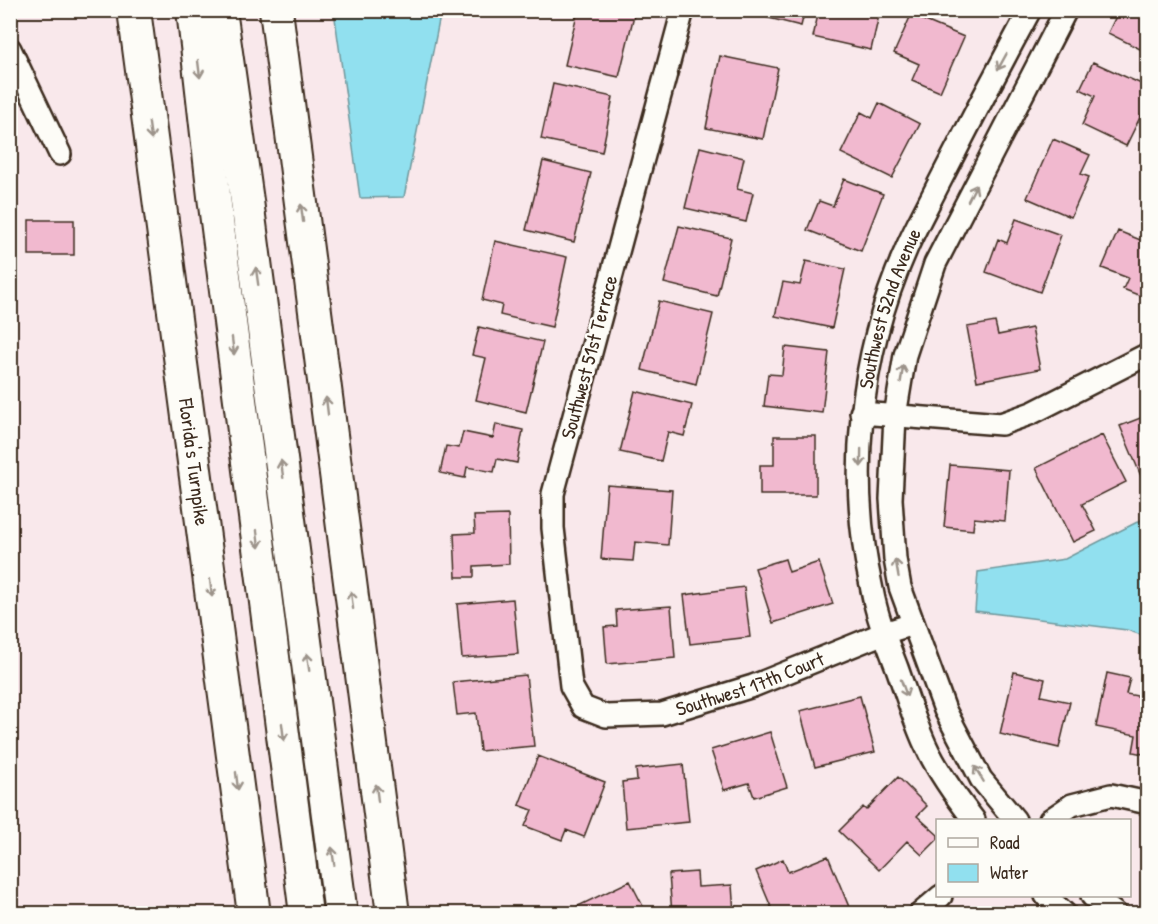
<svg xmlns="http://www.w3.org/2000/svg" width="1158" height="924" font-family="'Patrick Hand',sans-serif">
<rect width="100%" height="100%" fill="#f9e8eb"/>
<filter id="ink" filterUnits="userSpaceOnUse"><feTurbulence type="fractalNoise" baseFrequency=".0167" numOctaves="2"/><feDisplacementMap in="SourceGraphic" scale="12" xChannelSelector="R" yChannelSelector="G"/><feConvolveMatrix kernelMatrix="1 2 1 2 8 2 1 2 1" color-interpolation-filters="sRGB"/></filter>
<g filter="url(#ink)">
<path fill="#91e0ef" stroke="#6f979b" stroke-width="1.5" d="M334,11H441L404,197L360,198Z
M1147,517V637L1127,630L975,611L978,572L1065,559Z"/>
<path fill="#f1b9cf" stroke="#3b2a1e" stroke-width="1.5" d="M578,10L635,11L619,77L565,65Z
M737,10H805L801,26Z
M819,10L880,11L871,50L813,37Z
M1119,10H1148V53L1108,33Z
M911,15L964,37L940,92L912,80L919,64L894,53Z
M720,56L778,68L763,139L706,128Z
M1093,62L1148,87V101L1126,146L1082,125L1095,96L1080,89Z
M553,84L613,97L602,152L541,139Z
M879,103L920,124L892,178L841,153L861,112L872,118Z
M1053,139L1090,155L1081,174L1089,177L1071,217L1027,198Z
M700,147L744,158L737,189L753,193L746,222L685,208Z
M543,161L591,173L574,242L526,230Z
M844,179L883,194L861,251L807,230L819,201L833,206Z
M1016,219L1061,235L1040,292L986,272L998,239L1007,243Z
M29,220H74V255H29Z
M679,226L731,238L717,296L664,283Z
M1118,231L1148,243V299L1123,289L1128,278L1102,268Z
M495,241L567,257L552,327L500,315L502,305L482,300Z
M806,261L845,269L832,328L775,316L783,282L800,285Z
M659,301L713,314L696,384L642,370Z
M995,322L998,335L1032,328L1040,369L977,381L967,327Z
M479,327L543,342L526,412L476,400L486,358L472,355Z
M785,347L829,352L822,413L764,406L768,374L782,375Z
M635,391L692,405L684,436L668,432L661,461L620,452Z
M1148,415V487L1146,488L1120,426Z
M496,424L523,430L517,463L497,459L494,472L467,467L465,478L440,473L446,446L459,448L463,432L493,438Z
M1102,435L1126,482L1082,504L1096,531L1073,542L1036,468Z
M774,436H816V495H760V465H774Z
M950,465L1009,470L1005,521L974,518L973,530L944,527Z
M607,485L672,490L668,545L635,542L633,561L601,559Z
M508,515L509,564L474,566V577H456L454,534L475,533L474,516Z
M785,559L789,572L819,562L833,604L773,623L755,568Z
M744,587L750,637L690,644L684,595Z
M513,599L518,654L462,658L457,604Z
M671,606L675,658L607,664L604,627L617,626L616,610Z
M1014,672L1045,679L1041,696L1070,702L1059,748L1000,734Z
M1107,673L1130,678L1126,694L1148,698V755L1133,752L1136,735L1096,727Z
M526,675L534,746L480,751L476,713L457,715L453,682Z
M860,696L875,752L815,767L800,711Z
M770,732L787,787L754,797L749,783L724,790L711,750Z
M538,756L605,782L584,837L566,830L562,840L525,826L532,810L519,805Z
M683,764L689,822L626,828L622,782L637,780L636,769Z
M898,777L927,806L917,816L938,835V839L922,855L907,841L879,870L839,831L863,807L866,810Z
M828,856L849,907L835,914H821L819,908L806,914H774L756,871L783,859L788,872Z
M697,872L698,887L732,885L734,914H672L669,874Z
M630,881L647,914H579L576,907Z"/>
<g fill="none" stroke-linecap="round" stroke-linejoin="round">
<defs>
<g id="minor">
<path id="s1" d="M683,10L553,494V528L571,686L583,707L606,716L662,714L753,686L884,633L913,624"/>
<path d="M10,49L60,154"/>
<path d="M861,413L1001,424L1032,413L1148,354"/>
<path id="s2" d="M974,820C956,797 937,771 925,744C914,720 906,693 897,668C887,642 877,617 872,590C847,479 859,356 905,252C914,230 926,209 937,187C967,128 998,69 1030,10"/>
<path d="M1015,820L981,779L945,710L900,587L895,559L891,499L895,416L905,355L935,264L1066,10"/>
<path d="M1050,820L1072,805L1111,795L1148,803"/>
<path d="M1046,896L1065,914"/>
<path d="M1092,896L1116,914"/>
<path d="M920,914L941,896"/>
</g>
<g id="highway">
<path id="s3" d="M134,10L254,914"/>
<path d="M193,10L215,205L306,914"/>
<path d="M220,10L247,201L341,914"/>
<path d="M276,10L393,914"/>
</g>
</defs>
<use href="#minor" stroke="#3b2a1e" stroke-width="26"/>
<use href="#highway" stroke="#3b2a1e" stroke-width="36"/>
<use href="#minor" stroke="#fdfcf7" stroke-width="21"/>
<use href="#highway" stroke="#fdfcf7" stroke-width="32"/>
</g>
<defs><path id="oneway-shaft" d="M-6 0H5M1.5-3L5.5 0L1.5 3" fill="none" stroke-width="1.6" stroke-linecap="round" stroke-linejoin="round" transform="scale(1.5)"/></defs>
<g stroke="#9c938a">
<use href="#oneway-shaft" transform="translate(1002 62) rotate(119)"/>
<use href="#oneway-shaft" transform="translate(199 69) rotate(83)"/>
<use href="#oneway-shaft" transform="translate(150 131) rotate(82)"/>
<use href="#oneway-shaft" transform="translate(972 193) rotate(-63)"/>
<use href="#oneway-shaft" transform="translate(302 213) rotate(-97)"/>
<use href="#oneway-shaft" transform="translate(257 276) rotate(-98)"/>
<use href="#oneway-shaft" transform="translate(233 346) rotate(83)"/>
<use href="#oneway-shaft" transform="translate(902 374) rotate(-81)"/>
<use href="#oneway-shaft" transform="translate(327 406) rotate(-97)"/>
<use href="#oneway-shaft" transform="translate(861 458) rotate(91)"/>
<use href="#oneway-shaft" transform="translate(282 469) rotate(-98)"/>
<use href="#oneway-shaft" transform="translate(258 539) rotate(83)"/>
<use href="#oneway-shaft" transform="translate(897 568) rotate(-100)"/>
<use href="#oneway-shaft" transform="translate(211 588) rotate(83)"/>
<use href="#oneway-shaft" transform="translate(352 600) rotate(-97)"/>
<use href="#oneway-shaft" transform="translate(308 662) rotate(-98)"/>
<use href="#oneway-shaft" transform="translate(904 688) rotate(70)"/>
<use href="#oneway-shaft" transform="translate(283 732) rotate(83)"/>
<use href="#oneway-shaft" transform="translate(979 774) rotate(-121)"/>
<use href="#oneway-shaft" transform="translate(237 781) rotate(83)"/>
<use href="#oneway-shaft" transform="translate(377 793) rotate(-97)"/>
<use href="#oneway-shaft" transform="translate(333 856) rotate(-98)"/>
</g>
</g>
<g text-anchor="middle" stroke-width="5" stroke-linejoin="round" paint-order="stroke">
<g font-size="20" fill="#3b2a1e" stroke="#fdfcf7">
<text dy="7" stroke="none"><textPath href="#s2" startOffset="540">Southwest 52nd Avenue</textPath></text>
<text transform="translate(589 357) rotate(-75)" y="7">Southwest 51st Terrace</text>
<text dy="7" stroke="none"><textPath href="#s3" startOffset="456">Florida's Turnpike</textPath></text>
<text dy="7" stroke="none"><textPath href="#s1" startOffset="892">Southwest 17th Court</textPath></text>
</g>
</g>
<rect width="1158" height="924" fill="none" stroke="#fdfcf7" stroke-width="36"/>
<rect x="18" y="18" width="1122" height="888" fill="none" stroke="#3b2a1e" stroke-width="2" filter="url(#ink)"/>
<rect x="936" y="819" width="195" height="78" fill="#fdfcf7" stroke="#afa8a0" stroke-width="1.5"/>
<rect x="948" y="838" width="30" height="9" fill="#fdfcf7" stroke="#afa8a0" stroke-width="1.5"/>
<text x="990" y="849" font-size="18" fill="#3b2a1e">Road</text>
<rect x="948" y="864" width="30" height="18" fill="#91e0ef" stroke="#afa8a0" stroke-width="1.5"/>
<text x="990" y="879" font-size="18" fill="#3b2a1e">Water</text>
</svg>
